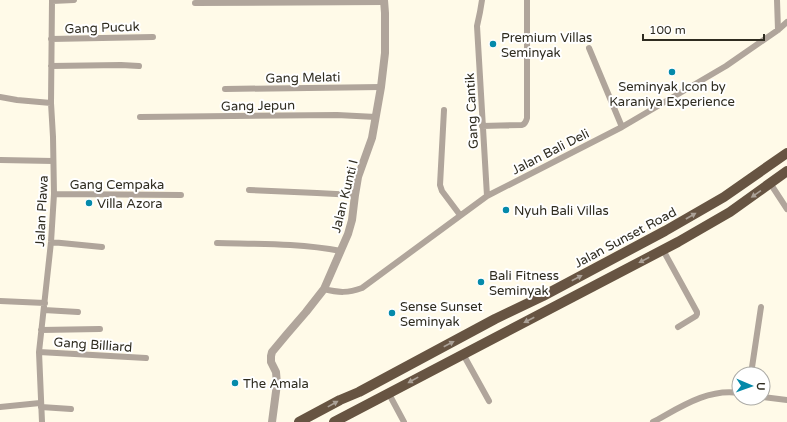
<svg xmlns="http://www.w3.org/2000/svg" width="787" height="422" font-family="'Varela Round',sans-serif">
<rect width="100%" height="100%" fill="#fffae8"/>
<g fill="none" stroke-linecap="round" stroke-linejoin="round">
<path stroke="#b0a59b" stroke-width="6" d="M482,0L480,12L477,26L487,196
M777,0L778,30
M52,1L74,0
M195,3L384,2
M51,39L153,37
M589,48L622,127
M51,66L121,65L139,66
M225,89L381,87
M0,97L17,100L51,103
M444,110L440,185L442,191L460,215
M140,117L337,115L376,117
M482,126L522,125C525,124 526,122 527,118V0
M0,160L53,161
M770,183L787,209
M249,190L317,193L355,195
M54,194L181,195
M51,242L102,247
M217,243C258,244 300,243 341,251
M663,250L697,312V314L696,316L678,327
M324,289C339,293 348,293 362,288L487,196L622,127L726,66L778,30L787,22
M0,301L45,303
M44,310L78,312
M41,330L100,329
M39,352L146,358
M463,354L489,401
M751,374L761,307
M389,394L404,422
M763,397L787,400
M0,407L40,403
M41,407L71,409
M42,422L39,352L51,242L54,194L53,137L51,103L52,0
M653,422C679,408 708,388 739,393"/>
<path stroke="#b0a59b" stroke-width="8" d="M272,422L277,384L276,372L271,362V356L272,352L287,334L306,312L324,289L348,234L352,220L355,195L358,177L372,138L381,87L385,53V13L384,0"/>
<path stroke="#675442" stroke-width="10" d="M299,422L340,400L359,392L495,319L543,296L665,231L724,197L787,153
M334,422L678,242L730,212L787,171"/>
</g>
<defs><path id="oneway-solid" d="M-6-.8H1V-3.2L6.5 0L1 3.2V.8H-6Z"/></defs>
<g fill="#aba197">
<use href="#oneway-solid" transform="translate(756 194) rotate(145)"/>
<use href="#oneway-solid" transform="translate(691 216) rotate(-30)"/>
<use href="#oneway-solid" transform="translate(644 260) rotate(152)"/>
<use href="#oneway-solid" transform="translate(577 278) rotate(-28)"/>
<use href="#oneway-solid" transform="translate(529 320) rotate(153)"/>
<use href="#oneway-solid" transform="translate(449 344) rotate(-28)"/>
<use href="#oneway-solid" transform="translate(413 380) rotate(151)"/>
<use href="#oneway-solid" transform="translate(333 404) rotate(-29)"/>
</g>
<g fill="#048aaa" stroke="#fff" stroke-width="1.5">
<circle cx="493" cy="44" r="4"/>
<circle cx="672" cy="72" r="4"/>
<circle cx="89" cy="203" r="4"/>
<circle cx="506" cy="210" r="4"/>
<circle cx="481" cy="282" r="4"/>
<circle cx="392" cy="313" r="4"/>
<circle cx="235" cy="383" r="4"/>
</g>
<g text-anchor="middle" stroke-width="4" stroke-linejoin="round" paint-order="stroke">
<g font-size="13" fill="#2f2c20" stroke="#fff">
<text transform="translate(102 27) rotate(-2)" y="5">Gang Pucuk</text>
<text transform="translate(303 77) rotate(-1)" y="5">Gang Melati</text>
<text transform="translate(258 105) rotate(-1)" y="5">Gang Jepun</text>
<text transform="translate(471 111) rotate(-93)" y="5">Gang Cantik</text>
<text transform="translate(550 151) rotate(-27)" y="5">Jalan Bali Deli</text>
<text x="117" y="189">Gang Cempaka</text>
<text transform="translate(344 196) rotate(-76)" y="5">Jalan Kunti I</text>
<text transform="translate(41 211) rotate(-87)" y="5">Jalan Plawa</text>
<text transform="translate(625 237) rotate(-28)" y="5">Jalan Sunset Road</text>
<text transform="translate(93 344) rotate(4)" y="5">Gang Billiard</text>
</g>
<g font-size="13" fill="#2f2c20" stroke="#fff" text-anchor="start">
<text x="501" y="42">Premium Villas<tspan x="501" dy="15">Seminyak</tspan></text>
<text x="672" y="91" text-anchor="middle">Seminyak Icon by<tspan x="672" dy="15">Karaniya Experience</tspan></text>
<text x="97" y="208">Villa Azora</text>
<text x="514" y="215">Nyuh Bali Villas</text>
<text x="489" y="280">Bali Fitness<tspan x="489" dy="15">Seminyak</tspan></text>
<text x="400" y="311">Sense Sunset<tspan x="400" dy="15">Seminyak</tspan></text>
<text x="243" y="388">The Amala</text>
</g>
</g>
<g transform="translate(751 386) rotate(92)"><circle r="19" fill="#ffffff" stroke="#acaba6"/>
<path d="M0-3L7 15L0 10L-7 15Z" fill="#048aaa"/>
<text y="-6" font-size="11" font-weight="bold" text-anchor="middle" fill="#2f2c20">U</text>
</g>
<path d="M643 34v6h121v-6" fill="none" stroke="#2f2c20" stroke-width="2"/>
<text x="649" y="34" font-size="12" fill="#2f2c20" stroke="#ffffff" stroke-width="3" paint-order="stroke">100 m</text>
</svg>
